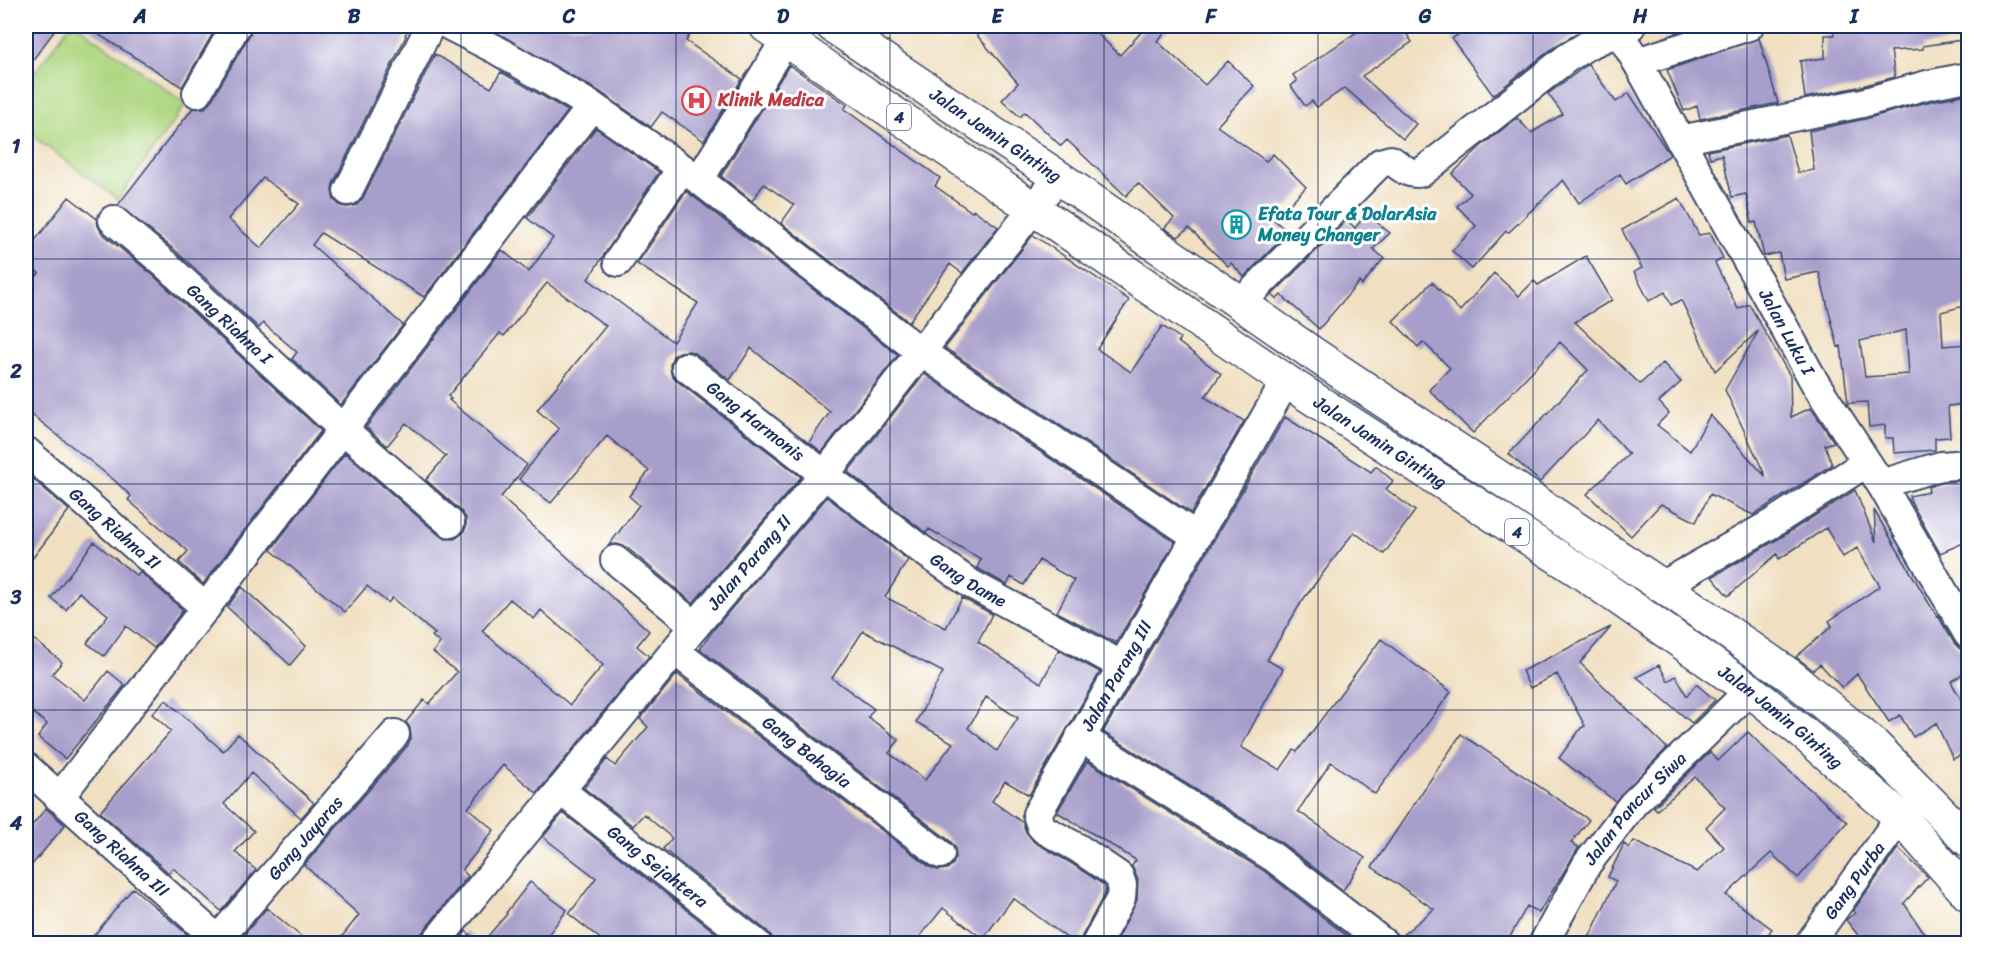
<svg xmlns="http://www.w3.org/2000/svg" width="1994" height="969" font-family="Sriracha,sans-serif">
<rect width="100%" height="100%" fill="#fff"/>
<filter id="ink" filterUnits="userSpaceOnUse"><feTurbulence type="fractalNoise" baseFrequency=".0167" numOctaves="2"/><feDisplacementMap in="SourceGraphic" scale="12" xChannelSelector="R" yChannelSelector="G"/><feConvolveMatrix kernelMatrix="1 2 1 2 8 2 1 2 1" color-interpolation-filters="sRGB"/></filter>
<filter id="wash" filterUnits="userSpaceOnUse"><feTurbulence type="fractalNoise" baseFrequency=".008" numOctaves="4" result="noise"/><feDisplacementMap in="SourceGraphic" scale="24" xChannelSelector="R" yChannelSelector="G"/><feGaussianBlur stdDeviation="1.35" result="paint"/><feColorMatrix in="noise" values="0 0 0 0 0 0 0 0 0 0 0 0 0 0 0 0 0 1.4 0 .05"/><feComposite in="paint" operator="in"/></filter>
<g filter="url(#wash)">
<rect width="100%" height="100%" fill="#f0dfc0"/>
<path fill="#afd782" stroke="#658370" stroke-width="1.5" d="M69,26H78L186,104L118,199L26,131V85Z"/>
<g id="blocks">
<path fill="#a79ecb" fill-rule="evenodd" d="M26,26H58L26,69Z
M85,26H217L182,87Z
M252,26H410L405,35L406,36L333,184L332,191L334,200L341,206L348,207L357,205L363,198L435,54L491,88L501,72L568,111L424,297L321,233L312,245L403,325L341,405L292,359L297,352L263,323L259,328L176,251L118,205L193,108H205L211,101L250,34ZM263,178L299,204L261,248L228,219Z
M485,26H696L686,41L742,79L704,141L662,112L651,127L600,92Z
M969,26H1089L1120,55L1147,26H1172L1157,41L1205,85L1228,61L1254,86L1217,126L1266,161L1273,154L1306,187L1274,220L1288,232L1244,277L1231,263L1228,266L1189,228L1178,237L1164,228L1174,218L1138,183L1126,196L1067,140L1061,146L1025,112L1020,117L1002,100L1018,83Z
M1366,26H1401L1412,42L1362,76L1416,124L1403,139L1345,88L1317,107L1312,101L1305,106L1291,86L1297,81L1293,75Z
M1470,26H1591L1557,45L1493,95L1452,39Z
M1674,26H1697L1676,32Z
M1833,26H1968V39L1923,46V49L1891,51L1895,77L1858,87L1805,98L1800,61L1825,58V35H1834Z
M1759,38L1778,103L1700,119L1697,106L1684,111L1667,70Z
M1588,64L1616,102L1629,93L1670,155L1626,184L1620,174L1579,203L1563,180L1508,233L1506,231L1472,269L1452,251L1476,226L1457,206L1471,194L1452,174L1480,147L1517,118L1531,133L1563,114L1548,94Z
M789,65L847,105L844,109L940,178L935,186L972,212L974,210L998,227L962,273L950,264L909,322L781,223L794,205L764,184L752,201L721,176Z
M1968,94V305L1941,312L1943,346L1968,344V404L1948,406L1950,437L1935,438V450L1894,453L1893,438H1885V425L1869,427L1867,402L1848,403L1841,346L1838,347L1819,272L1784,279L1779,253L1764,256L1756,222L1752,223L1746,194L1732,197L1722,155L1710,158L1708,151L1787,135L1798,173L1814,170L1809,131L1865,119L1931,101ZM1906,330L1909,374L1865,377L1860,341Z
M596,128L659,172L588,279L673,342L698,303L637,264L686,191L898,355L822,452L809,442L830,412L751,348L730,380L696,354L689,351L680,352L673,356L670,365L671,374L676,380L801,477L693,603L626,547L617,544L609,545L639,505L629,496L649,471L607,436L551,503L519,479L559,429L537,410L606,326L547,283L504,336L500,333L448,396L451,399L449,400L527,465L501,497L649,631L637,646L649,656L537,793L503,765L468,808L494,830L462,870L468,876L421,934L418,944H336L359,915L304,865L408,745L411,736L410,728L406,722L424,700L429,704L457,672L433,652L440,643L432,636L435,634L392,598L388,603L367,586L345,612L271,550L345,453L439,535L446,539H455L463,533L466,527V518L461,511L426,480L446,456L406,423L387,446L366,427L502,250L529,272L553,238L527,218ZM510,599L534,619L541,610L603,665L570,705L482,631Z
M69,197L97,219L98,226L102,233L154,276L321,431L203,584L179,562L188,551L128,500L131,496L114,480L26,410V290L39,273L26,262V252Z
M1679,198L1699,235L1710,233L1723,258L1715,263L1738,309L1749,304L1790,376L1791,417L1811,408L1834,442L1825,445L1832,465L1753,515L1710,494L1696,522L1661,504L1631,536L1587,494L1629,454L1598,420L1540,482L1509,454L1588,370L1560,342L1473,433L1429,390L1450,368L1423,342L1418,347L1393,321L1432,282L1460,311L1494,273L1519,296L1534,281L1538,285L1586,256L1612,300L1575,322L1640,384L1663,363L1681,382L1659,402L1669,413L1657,425L1690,451L1710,415L1766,477L1725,390L1759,330L1715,371L1681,300L1671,305L1665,292L1649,301L1634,272L1642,268L1622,230Z
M1366,214L1390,233L1373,249L1384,258L1362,285L1359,282L1319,329L1281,295L1277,299L1272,295L1347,220L1355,228Z
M1033,235L1129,300L1097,349L1131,372L1162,326L1180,338L1178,342L1221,374L1205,397L1244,421L1191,513L945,348Z
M924,374L1175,542L1116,643L1057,612L1074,580L1039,560L1024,585L1011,577L1007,585L977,568L981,559L929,529L926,533L848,472Z
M1285,417L1371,472L1376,466L1393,481L1386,489L1415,511L1384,554L1354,532L1302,601L1267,660L1283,669L1241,747L1280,770L1294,750L1297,752L1381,639L1451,692L1375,794L1331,762L1298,811L1365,858L1343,890L1282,843L1103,732Z
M27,474L69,510L26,567V476Z
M1968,481V541L1940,553L1911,502L1909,496L1929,492L1928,487L1944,482Z
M1855,490L1876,542L1874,510L1937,617L1938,616L1954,643L1960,649L1968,650V670L1951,682L1968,711V752L1953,759L1936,723L1913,737L1900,715L1889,722L1857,674L1842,688L1820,664L1813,670L1796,657L1832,626L1829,621L1880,586L1857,548L1843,557L1826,528L1779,559L1777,554L1728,596L1712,577L1780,538Z
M827,497L908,560L885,597L946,628L962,598L992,614L978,642L1041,683L1059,650L1100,672L1029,795L1005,781L992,801L1023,823L1026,832L1034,842L1069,862L1105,886V893L1082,936L1080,944H1075L1013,898L983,939L943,908L914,944H773L772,937L767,931L663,849L672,838L644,814L633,826L584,788L607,759L615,766L648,727L640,719L677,674L930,867L938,870L947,869L953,864L956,856L955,847L950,841L700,649L714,629ZM863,631L943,672L916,722L953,743L925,780L889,753L899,740L868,717L874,709L832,678ZM986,697L1018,718L997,751L968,728Z
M94,542L137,576L140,572L183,610L154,648L126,626L104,656L87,643L108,615L79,592L66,610L51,598Z
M242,587L306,646L290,665L227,607Z
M1611,627L1580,663L1667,748L1615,801L1559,758L1581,728L1585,726L1557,674L1530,688L1522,671Z
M26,633L62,662L52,674L85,700L108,671L125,685L65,759L38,737L47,724L26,707Z
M1659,665L1668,681L1676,676L1687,696L1696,684L1715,700L1692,723L1637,677Z
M166,700L223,751L238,734L314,803L301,818L251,773L224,804L254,831L235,852L256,870L221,911L173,868L169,873L100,812L171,731L152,714Z
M1748,732L1770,754L1847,822L1798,878L1771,853L1726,895L1772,929L1761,944H1586L1616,881L1608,877L1624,844L1629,848L1634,841L1697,872L1724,847L1706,827L1725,808L1695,777L1657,810L1654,807L1710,752L1718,761Z
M1461,734L1589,820L1571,843L1579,847L1539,913L1527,906L1506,944H1401L1400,937L1434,909L1372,867Z
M1087,761L1264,871L1357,944H1115L1137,900L1138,880L1132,866L1136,860L1057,812Z
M46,808L65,825L26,872V833Z
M563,813L730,944H607L569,914L596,878L543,837Z
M1898,848L1928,877L1904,903L1931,944H1865L1846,920L1855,913L1853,911Z
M530,882L567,910L541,944H481L507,914L506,913Z
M133,888L196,942L197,944H87Z
M267,908L310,944H236Z
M466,931L480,944H456Z"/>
</g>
</g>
<g filter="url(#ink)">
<use href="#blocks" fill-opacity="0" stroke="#3b496d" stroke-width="1.5"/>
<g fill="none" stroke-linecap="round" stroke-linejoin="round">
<defs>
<g id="minor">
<path d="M450,26L495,49L592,106L699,180L921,352L1196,536"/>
<path id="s1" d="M1615,26L1637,62L1815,383L1881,484L1968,634"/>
<path d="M1637,62L1749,26"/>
<path d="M197,93L236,26"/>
<path d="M1680,140L1862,103L1927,85L1968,77"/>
<path d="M699,180L786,39"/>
<path d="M348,191L430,26"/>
<path id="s2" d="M113,220L165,264L344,430L450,523"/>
<path d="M618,262L682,168"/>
<path d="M1240,304L1380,163L1391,160C1401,167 1409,176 1422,172L1567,58L1588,45L1631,26"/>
<path id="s3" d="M686,367L915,545L971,584L1123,666"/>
<path id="s4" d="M26,451L206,608"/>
<path d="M1881,484L1941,466L1968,464"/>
<path d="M615,560L695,626"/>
<path d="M1662,586L1771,524L1866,463"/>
<path id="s5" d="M675,651L940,854"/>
<path d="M1080,737L1273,857L1385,944"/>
<path id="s6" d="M26,767L217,939"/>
<path id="s7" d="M560,790L757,944"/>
<path d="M59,798L592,106"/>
<path id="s8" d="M214,944L395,734"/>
<path id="s9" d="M434,944L695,626L825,474L1058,177"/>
<path id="s10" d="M1096,944L1121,898L1122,885L1119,876L1078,848L1045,830L1041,826L1037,814L1286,381"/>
<path id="s11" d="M1543,944L1587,864L1633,804L1750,690"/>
<path id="s12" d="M1809,944L1900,817"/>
</g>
<g id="trunk">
<path id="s13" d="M766,26L1286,381L1581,572L1750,690L1802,732L1900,817L1968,894"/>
<path id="s14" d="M833,26L1058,177L1312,353L1662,586L1792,677L1874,745L1968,840"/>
</g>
</defs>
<use href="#minor" stroke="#3b496d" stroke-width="32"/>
<use href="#trunk" stroke="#3b496d" stroke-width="36"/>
<use href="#minor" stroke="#fff" stroke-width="28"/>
<use href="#trunk" stroke="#fff" stroke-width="33"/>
</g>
</g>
<path fill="none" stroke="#1b2f5e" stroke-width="1.5" stroke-opacity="0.55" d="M247,26V944M461,26V944M676,26V944M890,26V944M1104,26V944M1318,26V944M1533,26V944M1747,26V944M26,259H1968M26,484H1968M26,710H1968"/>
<defs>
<symbol id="hospital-ring" viewBox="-11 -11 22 22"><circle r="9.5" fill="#fff" stroke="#e0444e" stroke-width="1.5"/><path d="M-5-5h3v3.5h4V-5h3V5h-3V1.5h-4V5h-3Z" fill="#e0444e"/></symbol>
<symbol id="building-ring" viewBox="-11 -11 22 22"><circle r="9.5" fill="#fff" stroke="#0f9aa8" stroke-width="1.5"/><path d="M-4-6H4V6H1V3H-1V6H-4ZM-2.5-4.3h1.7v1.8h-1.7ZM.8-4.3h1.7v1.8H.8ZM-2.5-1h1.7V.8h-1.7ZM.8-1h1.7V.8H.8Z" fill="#0f9aa8"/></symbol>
</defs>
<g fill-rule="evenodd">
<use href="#hospital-ring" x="680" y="84" width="33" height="33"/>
<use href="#building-ring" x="1220" y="208" width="33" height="33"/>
</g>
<g text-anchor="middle" stroke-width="6" stroke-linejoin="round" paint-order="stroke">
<g fill="#fff" stroke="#5f6d8e" stroke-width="1.5">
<rect x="887" y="104" width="24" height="26" rx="4.5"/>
<rect x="1505" y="519" width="24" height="26" rx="4.5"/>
</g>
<g font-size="16" font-weight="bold" fill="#1b2f5e">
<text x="899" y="123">4</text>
<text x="1517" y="538">4</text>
</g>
<g font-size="18" font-weight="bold" fill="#be3a42" stroke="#fff" text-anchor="start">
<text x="718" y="106">Klinik Medica</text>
</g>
<g font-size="18" fill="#1b2f5e" stroke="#fff">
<text dy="6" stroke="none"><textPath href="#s14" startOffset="196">Jalan Jamin Ginting</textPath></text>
<text dy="6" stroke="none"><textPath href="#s2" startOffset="156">Gang Riahna I</textPath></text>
<text dy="6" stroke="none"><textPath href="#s1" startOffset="351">Jalan Luku I</textPath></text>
<text dy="6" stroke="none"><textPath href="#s3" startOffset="88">Gang Harmonis</textPath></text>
<text dy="6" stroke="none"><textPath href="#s13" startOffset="742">Jalan Jamin Ginting</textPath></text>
<text dy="6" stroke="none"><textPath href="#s4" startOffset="118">Gang Riahna II</textPath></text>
<text dy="6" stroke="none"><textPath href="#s9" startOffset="495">Jalan Parang II</textPath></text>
<text dy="6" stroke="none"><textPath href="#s3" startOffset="354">Gang Dame</textPath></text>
<text dy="6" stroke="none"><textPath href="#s10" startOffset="340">Jalan Parang III</textPath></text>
<text dy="6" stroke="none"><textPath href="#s13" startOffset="1228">Jalan Jamin Ginting</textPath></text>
<text dy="6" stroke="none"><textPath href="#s5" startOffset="166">Gang Bahagia</textPath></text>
<text dy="6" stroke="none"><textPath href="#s11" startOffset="165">Jalan Pancur Siwa</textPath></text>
<text dy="6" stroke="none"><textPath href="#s8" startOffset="140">Gang Jayaras</textPath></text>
<text dy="6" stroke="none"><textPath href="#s6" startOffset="129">Gang Riahna III</textPath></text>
<text dy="6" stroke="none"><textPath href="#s7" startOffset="124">Gang Sejahtera</textPath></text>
<text dy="6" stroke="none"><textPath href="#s12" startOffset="78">Gang Purba</textPath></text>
</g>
<g font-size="18" font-weight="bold" fill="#0d838f" stroke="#fff" text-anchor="start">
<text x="1258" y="220">Efata Tour &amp; DolarAsia<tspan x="1258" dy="21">Money Changer</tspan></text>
</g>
</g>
<rect width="1994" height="969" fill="none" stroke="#fff" stroke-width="66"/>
<rect x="33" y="33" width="1928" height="903" fill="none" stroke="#1b2f5e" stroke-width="2"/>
<g font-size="20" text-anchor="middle" font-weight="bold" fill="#1b2f5e">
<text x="140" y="23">A</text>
<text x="354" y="23">B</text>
<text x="569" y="23">C</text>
<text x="783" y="23">D</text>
<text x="997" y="23">E</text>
<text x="1211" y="23">F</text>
<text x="1425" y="23">G</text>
<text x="1640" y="23">H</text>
<text x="1854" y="23">I</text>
<text x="16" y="153">1</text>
<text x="16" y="378">2</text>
<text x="16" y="604">3</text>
<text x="16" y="830">4</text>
</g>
</svg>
